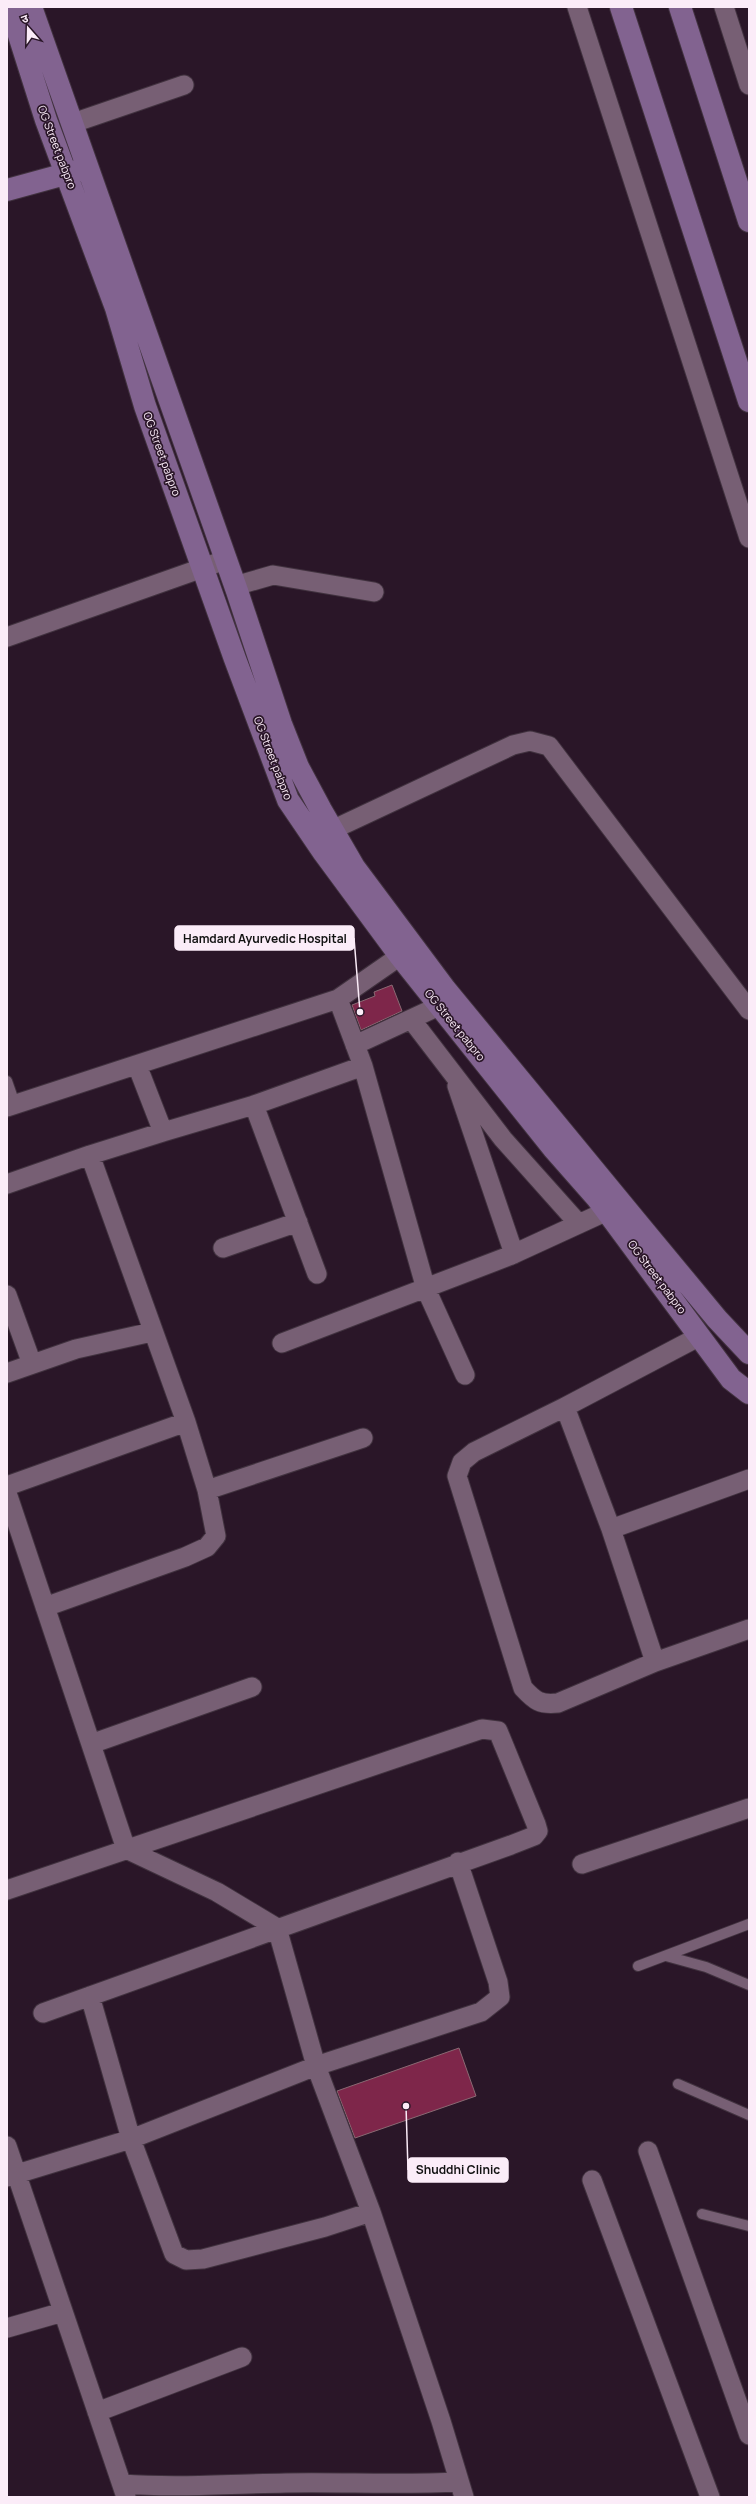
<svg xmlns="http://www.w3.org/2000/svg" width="756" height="2504" font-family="Manrope,'Noto Sans Devanagari',sans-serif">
<rect width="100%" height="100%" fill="#2a1628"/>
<path fill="#7e264a" stroke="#8a6973" d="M392,985L402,1011L361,1030L352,1005L375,996L374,992Z
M459,2048L476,2096L355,2138L337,2091Z"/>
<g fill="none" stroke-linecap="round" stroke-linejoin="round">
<defs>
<path id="lane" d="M7,1081L15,1104
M666,1956L706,1967L749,1985
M638,1966L749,1924
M678,2084L749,2115
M702,2214L749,2226"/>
<path id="street" d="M577,7L749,538
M724,7L749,85
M73,123L184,85
M235,586L273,575L374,592
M7,637L225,560
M332,830L513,745L530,741L549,746L749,1010
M411,1019L503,1139L578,1223
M355,1045L439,1006
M363,1066L426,1289L465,1375
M457,1086L514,1254
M254,1105L317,1274
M7,1107L338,999L400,956
M163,1132L254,1105L363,1066L338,999
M90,1155L163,1132L137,1065
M7,1184L90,1155L186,1422L207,1490L216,1536L207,1547L185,1557L45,1607
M223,1248L298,1222
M7,1295L32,1364
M700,1336L565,1407L611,1529L749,1479
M282,1343L509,1256L607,1211L618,1203
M7,1373L76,1349L152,1332
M565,1407L474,1452L462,1462L457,1476L523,1688C535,1701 540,1705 558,1703L655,1662L749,1629
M7,1486L186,1422
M207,1490L363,1438
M7,1493L126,1849L217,1892L277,1928L316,2066L481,2012L500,1997L498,1982L458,1862
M611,1529L655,1662
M91,1744L252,1687
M582,1864L749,1808
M7,1890L482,1729L498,1731L536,1824L538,1831L534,1836L511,1845L43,2013
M90,1996L131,2139L174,2254L186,2260L203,2259L325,2227L371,2212
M7,2146L126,2497
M648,2151L749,2435
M7,2177L131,2139L316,2066L371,2212L441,2421L464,2497
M592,2180L710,2497
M7,2328L63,2312
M97,2412L242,2357
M122,2484C177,2488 231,2484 286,2483C343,2482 401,2485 459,2482"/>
<path id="secondary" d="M10,7L46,120L116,308L145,406L235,659L288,800L324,853L400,956L553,1148L597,1198L731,1379L749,1393
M31,7L237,591L281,724L298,767L321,810L354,867L445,989L640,1226L717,1319L749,1353
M621,7L749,401
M680,7L749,221
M7,190L80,170"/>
</defs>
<use href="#lane" stroke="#41323f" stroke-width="12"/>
<use href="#street" stroke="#41323f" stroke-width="21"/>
<use href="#secondary" stroke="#41323f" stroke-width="24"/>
<use href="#lane" stroke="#775f74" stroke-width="10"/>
<use href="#street" stroke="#775f74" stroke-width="19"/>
<use href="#secondary" stroke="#826390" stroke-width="22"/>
</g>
<g text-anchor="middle" stroke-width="3.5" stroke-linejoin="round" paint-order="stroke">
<g font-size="11" fill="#fbecf8" stroke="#2a1628">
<text transform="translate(57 147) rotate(69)" y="4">OG Street pabpro</text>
<text transform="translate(162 454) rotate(70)" y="4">OG Street pabpro</text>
<text transform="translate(273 758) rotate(69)" y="4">OG Street pabpro</text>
<text transform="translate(455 1025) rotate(51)" y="4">OG Street pabpro</text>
<text transform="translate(657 1277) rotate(53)" y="4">OG Street pabpro</text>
</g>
</g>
<path fill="none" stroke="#fbecf8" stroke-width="1.5" d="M360 1012L354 938M406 2106L408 2170"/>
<g fill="#fbecf8" stroke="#2a1628" stroke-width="1.5">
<circle cx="360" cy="1012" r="4"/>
<circle cx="406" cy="2106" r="4"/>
</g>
<g fill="#fbecf8" stroke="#fbecf8" stroke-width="1.5">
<rect x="175" y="926" width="179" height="24" rx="4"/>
<rect x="408" y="2158" width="100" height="24" rx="4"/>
</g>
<g font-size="12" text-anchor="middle" font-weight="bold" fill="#111">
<text x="265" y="943">Hamdard Ayurvedic Hospital</text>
<text x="458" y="2174">Shuddhi Clinic</text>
</g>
<rect width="756" height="2504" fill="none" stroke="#fbecf8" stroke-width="16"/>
<g transform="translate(28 28) rotate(340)" stroke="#2a1628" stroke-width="3" paint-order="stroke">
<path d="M0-3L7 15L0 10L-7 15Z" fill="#fbecf8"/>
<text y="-6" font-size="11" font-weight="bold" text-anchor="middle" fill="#fbecf8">उ</text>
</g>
</svg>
